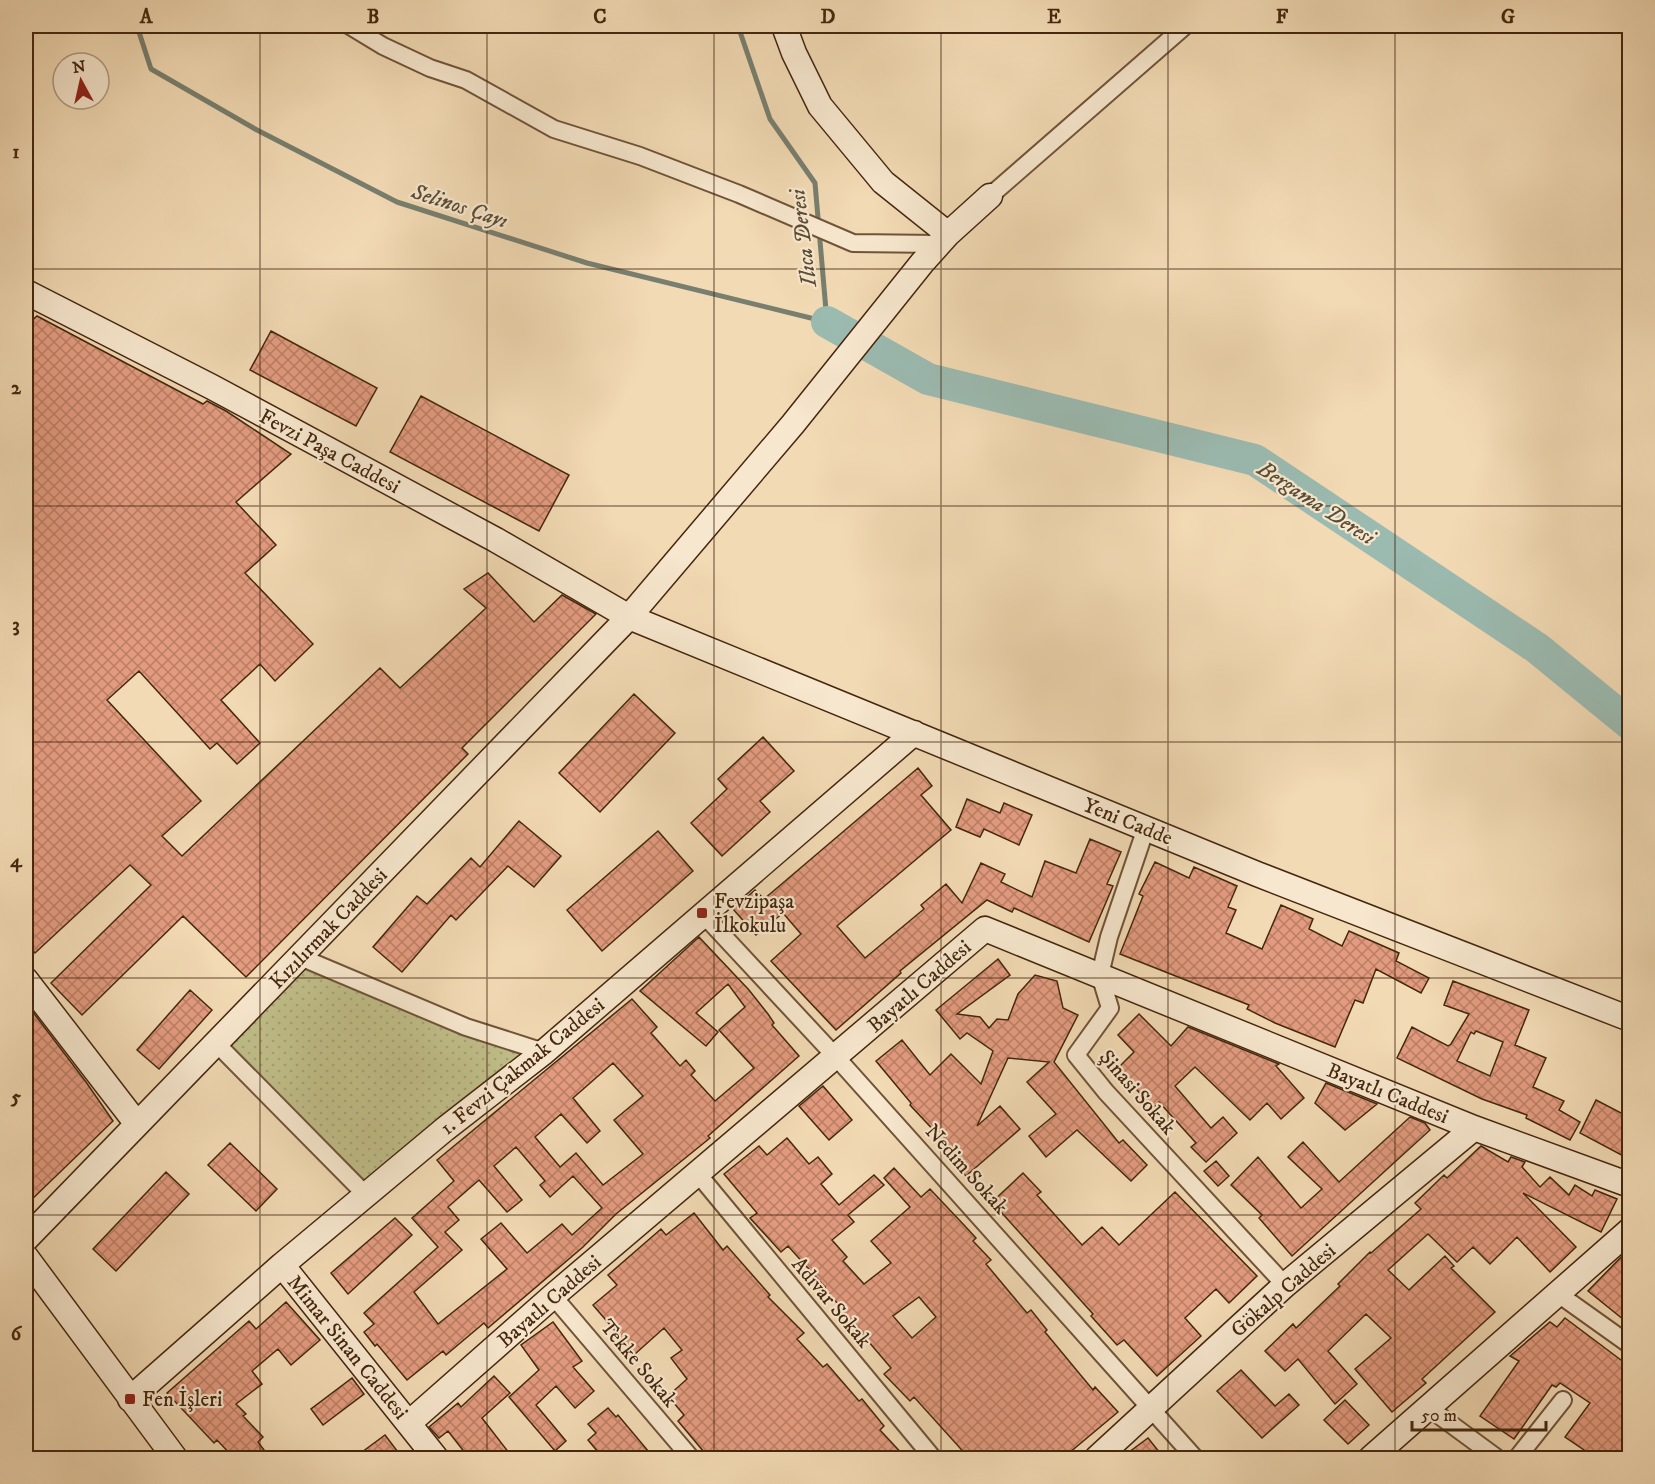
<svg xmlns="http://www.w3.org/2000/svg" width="1655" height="1484" font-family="'IM FELL DW Pica',serif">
<defs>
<pattern id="park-dots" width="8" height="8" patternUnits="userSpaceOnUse" patternTransform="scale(1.5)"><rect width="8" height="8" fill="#c0be89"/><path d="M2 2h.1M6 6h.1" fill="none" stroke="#a6a375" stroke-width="1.8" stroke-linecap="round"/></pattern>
<pattern id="building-cross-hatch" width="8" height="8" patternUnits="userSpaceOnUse" patternTransform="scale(1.5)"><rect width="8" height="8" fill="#e39b7f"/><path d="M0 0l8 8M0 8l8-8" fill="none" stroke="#ba7e66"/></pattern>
</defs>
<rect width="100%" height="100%" fill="#f2dab4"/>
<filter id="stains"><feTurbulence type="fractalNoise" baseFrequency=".00333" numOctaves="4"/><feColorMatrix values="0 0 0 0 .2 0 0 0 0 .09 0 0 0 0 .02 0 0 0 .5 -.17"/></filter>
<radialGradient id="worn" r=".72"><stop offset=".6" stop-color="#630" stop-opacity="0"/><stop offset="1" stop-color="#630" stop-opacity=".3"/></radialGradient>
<path fill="url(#park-dots)" stroke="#82724c" stroke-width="1.5" d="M300,957L544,1052L366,1195L216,1043Z"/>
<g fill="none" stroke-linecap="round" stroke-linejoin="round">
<path stroke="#787f6f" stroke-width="5" d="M137,26L151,69L257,130L397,202L587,263L827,322L815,183L770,119L738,26"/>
<path stroke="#9bbab0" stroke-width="32" d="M827,322L928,379L1255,460L1537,648L1630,724"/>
</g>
<path fill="url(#building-cross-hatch)" stroke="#44270e" stroke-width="1.5" fill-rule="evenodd" d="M37,316L203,404L207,401L226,411L291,454L236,502L276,545L245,573L313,644L275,681L260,664L221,700L260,743L237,764L217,743L210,749L139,671L107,700L201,801L162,836L182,856L380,668L400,688L486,608L464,589L488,573L534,622L562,595L596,614L462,748L468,754L246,977L183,916L82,1015L51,983L151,885L130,865L35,953L26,943V326Z
M271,331L377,388L356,426L250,370Z
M421,396L569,475L539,531L390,452Z
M634,694L675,733L600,812L559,773Z
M763,737L794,771L760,801L770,812L722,856L691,823L727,789L718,779Z
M918,768L932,786L921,795L951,830L837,926L865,958L924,909L921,905L946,884L962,903L981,863L1005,874L1001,882L1032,897L1045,861L1076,873L1090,839L1121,852L1107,884L1113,886L1089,942L1014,908L1012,912L987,900L900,971L901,973L836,1030L771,961L801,934L783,913L756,935L733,909L755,890L764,899Z
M967,799L1000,813L1004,803L1032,815L1019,845L984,829L980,837L956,827Z
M519,821L561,856L534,887L508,866L456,920L451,915L402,972L373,947L417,896L427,904L471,858L480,867Z
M658,831L693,871L602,951L567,910Z
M1155,862L1189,878L1194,867L1237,886L1228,907L1236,910L1226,933L1262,949L1281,905L1313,919L1309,929L1342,946L1349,931L1399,953L1396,961L1429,978L1421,993L1376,969L1363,1003L1355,1000L1335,1047L1275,1023L1247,1009L1249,1005L1120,954L1143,896L1139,894Z
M699,937L749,990L768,1014L774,1023L772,1025L799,1056L708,1136L710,1138L616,1214L583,1247L488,1328L484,1323L446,1355L443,1351L407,1380L377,1344L375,1346L364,1332L374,1324L364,1313L438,1247L412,1218L454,1181L437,1160L632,999L657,1027L651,1033L680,1066L686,1060L695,1071L691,1075L715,1101L754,1068L719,1030L745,1007L728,984L696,1013L718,1032L706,1046L640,991ZM613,1063L643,1096L614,1120L643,1154L603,1185L576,1153L560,1167L535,1137L561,1114L587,1143L600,1131L573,1098ZM516,1147L545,1181L540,1185L550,1197L573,1176L602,1208L572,1235L562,1224L527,1253L501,1223L481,1239L507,1269L438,1324L414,1292L462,1250L445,1232L459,1220L448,1207L479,1180L507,1212L522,1200L494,1166Z
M998,959L1010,975L957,1014L980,1017L989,1028L997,1019L1008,1020L1018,994L1035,975L1057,981L1063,1008L1078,1015L1054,1062L1119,1143L1123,1140L1147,1165L1131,1181L1077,1130L1046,1157L1029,1136L1056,1114L1027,1082L1049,1062L1008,1058L977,1126L1000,1106L1020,1129L966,1176L934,1140L939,1136L910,1105L911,1103L876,1061L902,1040L930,1075L951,1054L981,1084L993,1051L967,1033L960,1039L936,1010Z
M1453,981L1529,1010L1515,1045L1546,1058L1533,1087L1564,1101L1559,1110L1580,1122L1570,1140L1526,1118L1527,1115L1482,1099L1397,1058L1412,1027L1448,1046L1451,1044L1469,1014L1444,1005ZM1476,1031L1503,1042L1490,1076L1457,1061L1471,1032L1474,1034Z
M190,990L212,1010L159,1069L137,1050Z
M26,1003L86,1082L113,1121L26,1205Z
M1139,1014L1171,1046L1188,1027L1279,1064L1276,1066L1304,1098L1281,1119L1267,1103L1250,1120L1195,1067L1175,1086L1211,1128L1223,1117L1237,1133L1206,1162L1191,1147L1196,1143L1159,1102L1154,1108L1117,1069L1134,1052L1118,1035Z
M1326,1083L1377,1104L1345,1130L1315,1103Z
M823,1086L852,1120L829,1140L799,1106Z
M1596,1100L1627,1116L1622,1127L1629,1130V1159L1580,1133Z
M1410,1117L1425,1123L1430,1130L1292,1256L1259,1218L1262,1215L1231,1185L1258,1157L1301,1208L1322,1189L1288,1157L1303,1142L1339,1182Z
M787,1138L809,1164L818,1157L832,1174L821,1184L839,1205L874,1175L884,1185L848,1215L854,1222L832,1240L847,1257L843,1261L864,1284L891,1263L871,1241L910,1207L884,1178L894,1168L921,1197L930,1189L964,1225L976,1238L973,1241L991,1260L986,1264L1027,1313L1031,1310L1047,1330L1045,1332L1093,1390L1095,1387L1118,1412L1063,1458H969L914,1397L910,1401L884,1374L891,1368L851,1321L845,1326L833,1313L840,1306L823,1288L825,1287L788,1246L781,1252L750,1218L757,1213L724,1174L759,1146L767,1155ZM919,1297L936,1317L912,1338L893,1316Z
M230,1143L277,1189L256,1211L208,1165Z
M1481,1146L1508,1162L1511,1157L1525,1162L1522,1167L1540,1187L1550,1177L1569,1195L1575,1185L1592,1196L1595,1190L1617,1199L1601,1232L1523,1193L1576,1247L1550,1272L1517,1237L1490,1264L1473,1247L1457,1262L1428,1234L1388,1270L1409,1290L1445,1256L1454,1266L1451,1268L1495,1312L1422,1379L1426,1383L1392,1412L1355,1369L1391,1338L1366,1314L1328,1351L1357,1384L1335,1404L1298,1359L1285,1371L1265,1351L1293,1324L1296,1328L1340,1286L1338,1284L1370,1252L1371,1253L1421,1209L1415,1203L1444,1175L1447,1178Z
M1216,1161L1229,1176L1218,1186L1204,1171Z
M166,1172L189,1194L116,1271L93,1249Z
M1023,1173L1041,1192L1037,1195L1082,1245L1102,1227L1119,1245L1175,1192L1257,1276L1229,1303L1216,1289L1185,1318L1201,1336L1157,1376L1124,1340L1117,1345L1091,1316L1093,1314L992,1202Z
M694,1213L723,1250L727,1246L770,1295L768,1297L804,1333L797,1339L823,1367L827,1364L859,1401L862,1399L884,1426L880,1430L906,1458H709L678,1421L684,1415L668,1396L687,1379L671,1358L682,1350L664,1328L635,1354L593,1305L617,1285L608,1275L661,1229L666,1235Z
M395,1218L412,1235L348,1294L331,1273Z
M1629,1249V1324L1588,1291Z
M286,1302L320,1340L291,1365L278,1349L252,1371L262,1384L236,1404L246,1414L243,1416L263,1437L258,1442L270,1458H234L217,1440L214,1443L167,1393L249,1321L256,1329Z
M1565,1318L1629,1366V1441L1617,1458H1596L1565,1437L1590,1403L1560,1383L1556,1387L1552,1385L1514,1439L1480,1416L1519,1361L1510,1356L1550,1322L1557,1327Z
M553,1322L582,1361L573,1367L594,1391L575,1408L556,1386L536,1405L566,1441L555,1451L509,1397L539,1370L521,1345Z
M1241,1370L1275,1406L1289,1394L1299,1405L1262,1438L1217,1391Z
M494,1376L510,1393L482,1418L513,1458H469L448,1431L439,1438L429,1427L458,1403L461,1407Z
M352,1378L364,1394L323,1425L311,1409Z
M1345,1400L1369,1425L1348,1444L1324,1420Z
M608,1408L616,1417L618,1415L654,1458H603L588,1440L596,1433L588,1424Z
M385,1435L398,1452L390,1458H354Z
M1148,1438L1164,1458H1121Z"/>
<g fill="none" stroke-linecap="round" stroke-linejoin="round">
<defs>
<path id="street" d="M350,26L383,46L430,68L466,80L554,129L640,156L739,194L853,243L939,244
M990,196L1185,26
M1146,828L1109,937L1100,975L1110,1008L1076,1055L1106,1092L1285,1285
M702,913L836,1057L1195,1458
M300,957L466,1027L544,1052
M216,1043L366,1195
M698,1174L933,1458
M1557,1293L1630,1345
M553,1296L691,1458
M1429,1408L1497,1458
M1517,1458L1563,1400"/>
<path id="secondary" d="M784,26L794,53L820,106L883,182L948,234
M26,292L212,387L496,540L629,617L1257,874L1630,1019
M26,980L137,1124
M26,1239L629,617L793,424L922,263L948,234L990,196
M26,1257L175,1458
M282,1265L436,1458
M130,1399L282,1265L445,1129L544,1052L914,733
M409,1423L553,1296L985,929L1474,1128L1630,1185
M1097,1458L1285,1285L1474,1128
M1371,1458L1630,1230"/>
</defs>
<use href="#street" stroke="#705438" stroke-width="20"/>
<use href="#secondary" stroke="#44270e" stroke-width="27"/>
<use href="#street" stroke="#f7e7ce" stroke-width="16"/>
<use href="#secondary" stroke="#f7e7ce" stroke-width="24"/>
</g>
<path fill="none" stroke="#44270e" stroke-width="1.5" stroke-opacity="0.55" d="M260,26V1458M487,26V1458M714,26V1458M941,26V1458M1168,26V1458M1395,26V1458M26,269H1630M26,506H1630M26,742H1630M26,978H1630M26,1215H1630"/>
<g fill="#8f2418" stroke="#f7e7ce" stroke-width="2">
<rect x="696" y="907" width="12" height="12" rx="3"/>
<rect x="124" y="1393" width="12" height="12" rx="3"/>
</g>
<g text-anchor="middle" stroke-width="4.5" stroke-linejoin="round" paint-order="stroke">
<g font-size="21" fill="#44270e" stroke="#f7e7ce">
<text transform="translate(330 451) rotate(28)" y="7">Fevzi Paşa Caddesi</text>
<text transform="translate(1128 821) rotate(22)" y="7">Yeni Cadde</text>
<text transform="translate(328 928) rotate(-46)" y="7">Kızılırmak Caddesi</text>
<text transform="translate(919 986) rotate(-41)" y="7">Bayatlı Caddesi</text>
<text transform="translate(522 1066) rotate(-39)" y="7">1. Fevzi Çakmak Caddesi</text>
<text transform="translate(1138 1092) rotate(49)" y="7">Şinasi Sokak</text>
<text transform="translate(1388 1093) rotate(22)" y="7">Bayatlı Caddesi</text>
<text transform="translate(967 1169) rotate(48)" y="7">Nedim Sokak</text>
<text transform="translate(1283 1290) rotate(-41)" y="7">Gökalp Caddesi</text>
<text transform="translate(549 1301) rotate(-41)" y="7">Bayatlı Caddesi</text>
<text transform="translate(832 1302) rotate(50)" y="7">Adıvar Sokak</text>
<text transform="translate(348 1347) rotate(51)" y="7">Mimar Sinan Caddesi</text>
<text transform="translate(639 1363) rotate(50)" y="7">Tekke Sokak</text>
</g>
<g font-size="21" fill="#44270e" stroke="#f7e7ce" text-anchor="start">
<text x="714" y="908">Fevzipaşa<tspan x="714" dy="24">İlkokulu</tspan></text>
<text x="142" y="1406">Fen İşleri</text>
</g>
<g font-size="22" font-style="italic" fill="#5a4c36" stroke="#f7e7ce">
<text transform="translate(460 205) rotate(18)" y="8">Selinos Çayı</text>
<text transform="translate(802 238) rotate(-97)" y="8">Ilıca Deresi</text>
<text transform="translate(1317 502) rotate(33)" y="8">Bergama Deresi</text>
</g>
</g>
<rect width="1655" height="1484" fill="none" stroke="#f2dab4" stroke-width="66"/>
<g transform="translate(81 81) rotate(352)"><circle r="28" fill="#f7e7ce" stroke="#af9a81" stroke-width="1.5"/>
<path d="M0-4.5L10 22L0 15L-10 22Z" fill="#8f2418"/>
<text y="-9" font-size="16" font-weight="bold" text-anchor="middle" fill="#44270e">N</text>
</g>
<path d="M1412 1421v9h134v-9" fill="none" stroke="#44270e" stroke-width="3"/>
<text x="1421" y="1421" font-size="18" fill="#44270e" stroke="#f7e7ce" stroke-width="4.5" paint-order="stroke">50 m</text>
<rect x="33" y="33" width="1589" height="1418" fill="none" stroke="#44270e" stroke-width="2"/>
<g font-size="20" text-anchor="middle" font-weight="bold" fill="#44270e">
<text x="146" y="23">A</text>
<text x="373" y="23">B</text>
<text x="600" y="23">C</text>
<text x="828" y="23">D</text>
<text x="1054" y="23">E</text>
<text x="1282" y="23">F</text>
<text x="1508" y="23">G</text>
<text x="16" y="158">1</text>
<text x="16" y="394">2</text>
<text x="16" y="631">3</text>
<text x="16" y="867">4</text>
<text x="16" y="1103">5</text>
<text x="16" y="1340">6</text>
</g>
<rect width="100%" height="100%" filter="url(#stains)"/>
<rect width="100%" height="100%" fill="url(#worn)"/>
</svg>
